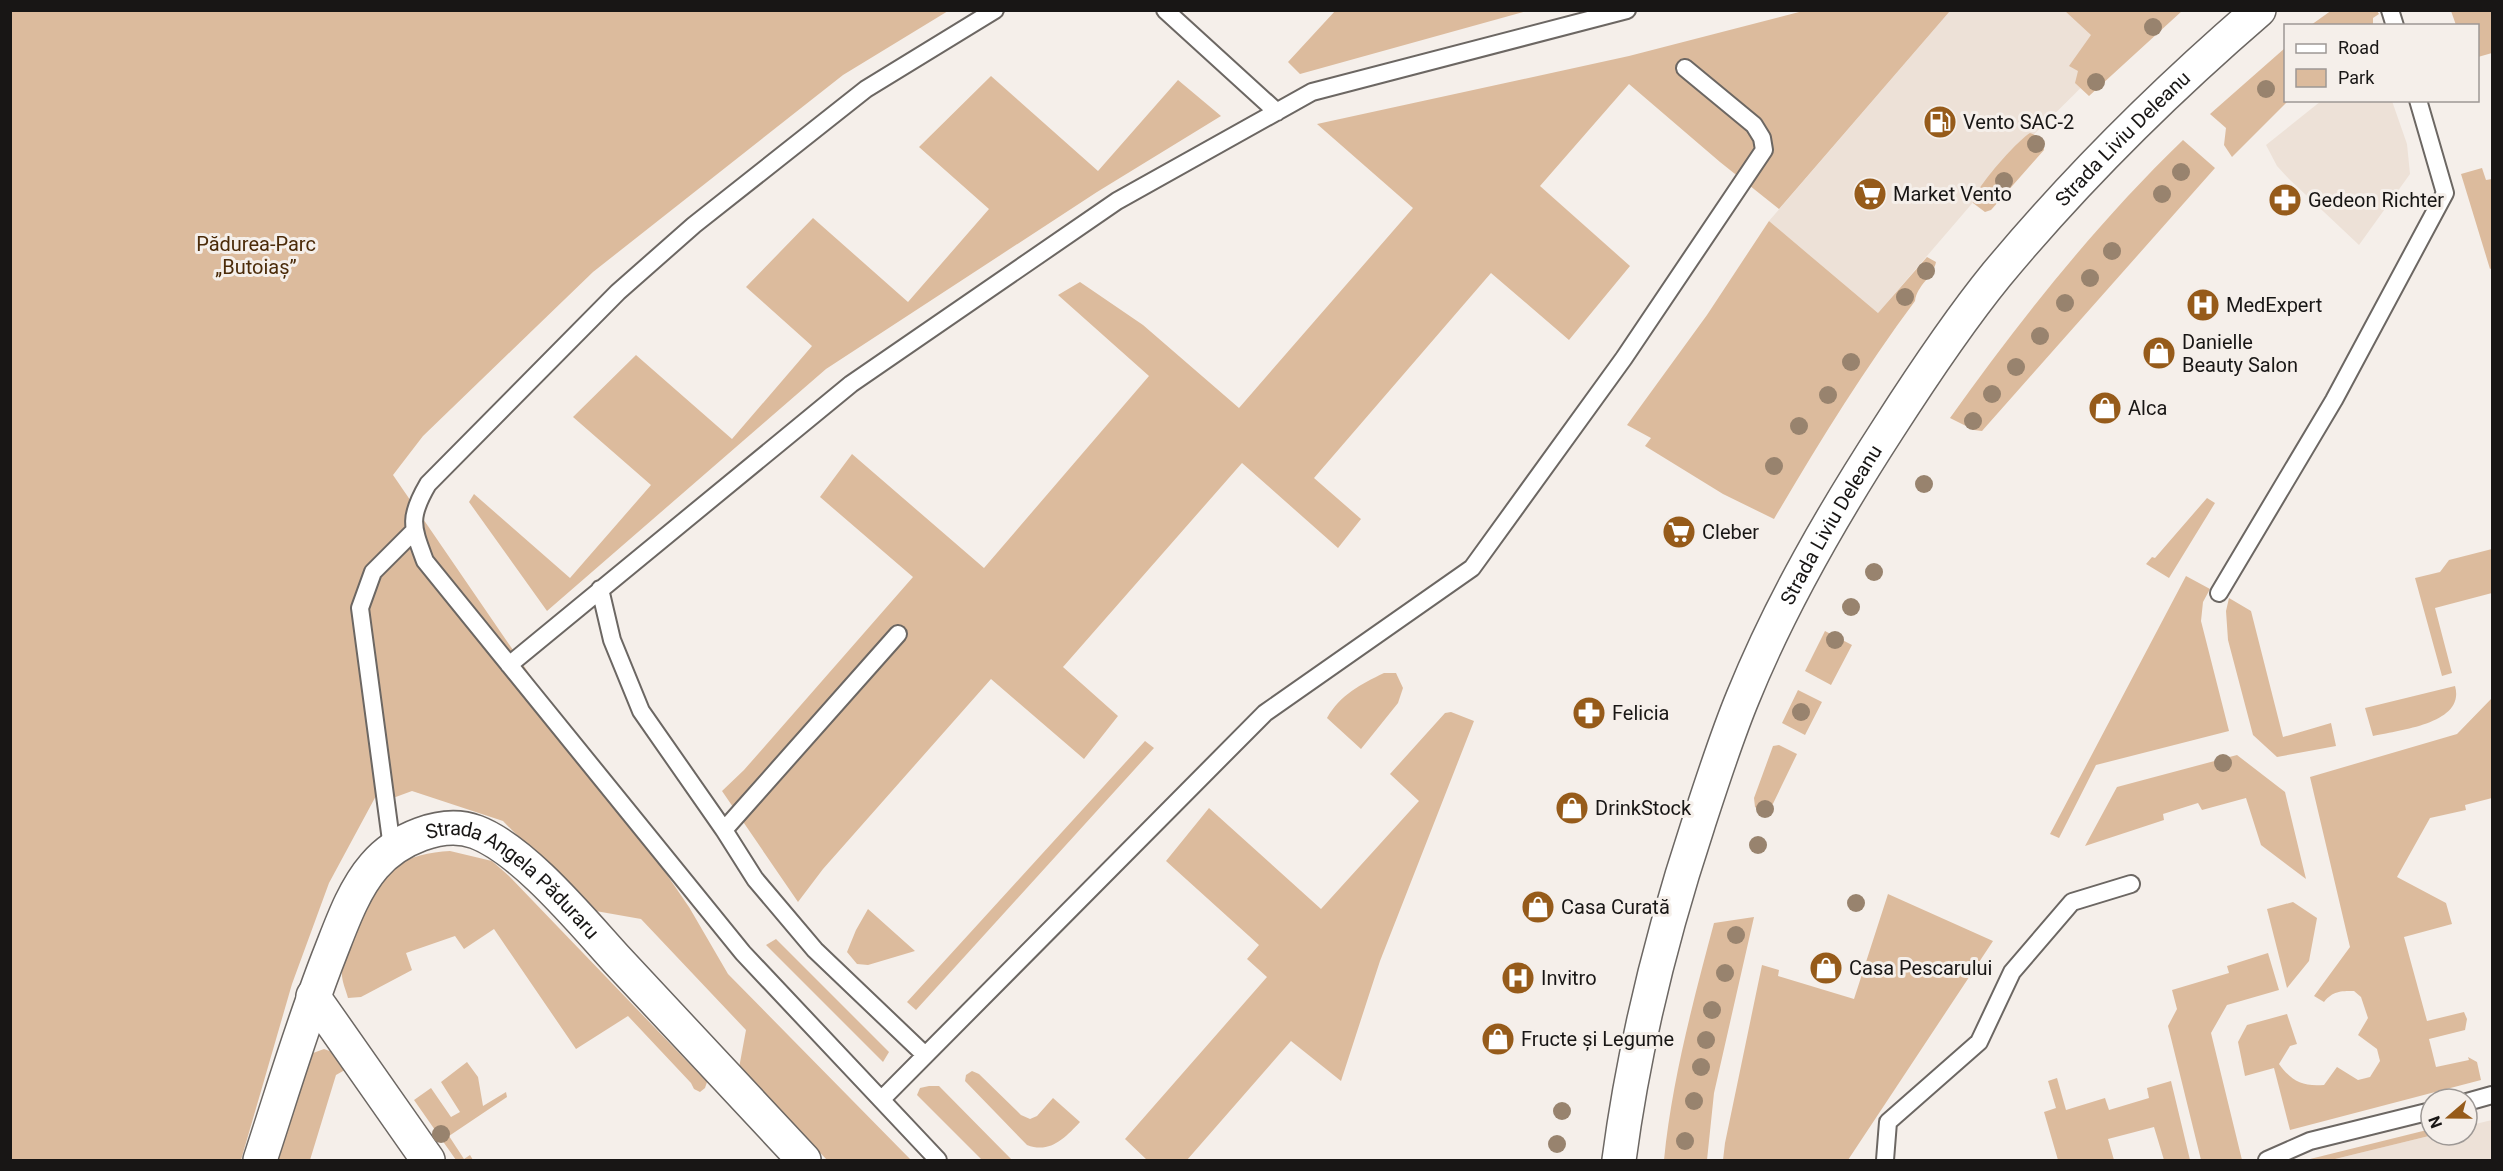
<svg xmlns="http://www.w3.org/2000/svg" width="2503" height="1171" font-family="Roboto,sans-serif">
<rect width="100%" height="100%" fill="#f5efea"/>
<path fill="#ede1d7" d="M1950,11H2082L2120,49L2018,150L1878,313L1769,221Z
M2321,101H2392L2407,144L2410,174L2359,245L2289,179L2277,166L2266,145Z
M2492,1120V1160H2331L2433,1135H2467V1126Z"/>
<path fill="#dcbb9d" d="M2332,10L2377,11L2379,14L2373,18V25H2311Z
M10,11H948L843,75L593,272L423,436L393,475L689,907L728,974L911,1160H827L739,1068L746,1030L641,919L590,910L503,821L412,791L382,802L377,794L329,883L292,984L241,1160H11Z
M1335,11V10L1527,11L1300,74L1288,62Z
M1803,11H1950L1779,209L1720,162L1629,84L1540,186L1630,266L1569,340L1491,273L1314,478L1361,519L1338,548L1242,463L1063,667L1118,716L1084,759L991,679L823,869L798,902L722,791L744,770L913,577L820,497L852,454L984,568L1149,376L1058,295L1080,282L1143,325L1239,408L1413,208L1317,124L1629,56Z
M2065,11H2182L2089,96L2075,83L2078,71L2069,66L2091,35Z
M2451,11H2492V53L2478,57V26L2456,25Z
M2285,48L2286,100L2288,101L2232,157L2224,145L2226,128L2210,114Z
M991,76L1098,171L1178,80L1221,116L1097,192L826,369L547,611L469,502L474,494L570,578L651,485L573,417L636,355L732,439L812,346L746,287L813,218L908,302L989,209L919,147Z
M2030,133C2040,136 2043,140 2044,150L1991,210L1985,212L1973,203C1973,190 2018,140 2030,133Z
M2183,140L2215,168L1982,431L1974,430L1950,418C2021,319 2095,225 2183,140Z
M2482,168L2486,180L2492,179V268L2490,269L2461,174Z
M1769,221L1878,313L1927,257L1936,262C1933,277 1917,285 1915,301C1863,371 1818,444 1774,519L1723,494L1645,446L1651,438L1627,425L1707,315Z
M2207,498L2215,503L2169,578L2146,564L2152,557L2155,558Z
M2492,549V593L2435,608L2452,673L2442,676L2415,578L2440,572L2449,560Z
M2186,576L2210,589L2203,602L2201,621L2229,731L2096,765L2059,838L2050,834Z
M2229,598L2251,611L2283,737L2331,723L2336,746L2277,757L2253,735L2228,640L2226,611Z
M1825,631L1852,645L1831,685L1805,671Z
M1384,673H1396L1403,688L1398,703L1361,749L1327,718C1340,695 1361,684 1384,673Z
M2455,686C2466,724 2398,730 2373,736L2365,708Z
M1798,690L1822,702L1805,735L1782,723Z
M2492,698V798L2465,805L2466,810L2430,818L2397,877L2446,903L2452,924L2404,937L2427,1021L2464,1012L2467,1019L2465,1030L2429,1039L2436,1067L2469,1060L2468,1057L2477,1062L2481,1080L2290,1130L2274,1068L2245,1076L2238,1042L2247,1025L2287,1014L2297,1044L2290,1046L2279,1064C2291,1081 2303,1087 2324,1085L2337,1067L2358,1080L2370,1077L2380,1061L2377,1049L2358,1035L2368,1018L2361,997L2354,991C2340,991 2333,991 2324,1002L2314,996L2350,947L2310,777L2457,734Z
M1451,712L1474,721L1380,961L1341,1081L1291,1041L1187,1160H1147L1125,1139L1267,977L1247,959L1259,945L1166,861L1209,808L1321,909L1419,801L1390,774L1445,713Z
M1145,741L1154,748L916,1010L907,1002Z
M1779,745L1797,754L1767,816L1755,807L1754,798L1773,746Z
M2237,755L2285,792L2306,879L2261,845L2246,798L2202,810L2198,803L2163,814L2164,820L2085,846L2117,787Z
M450,851L492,861L509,876L707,1082L705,1088L700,1092L694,1089L691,1083L628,1016L576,1049L494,929L464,949L455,936L406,953L412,970L361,997L348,998C346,990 341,980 342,971C344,945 373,885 393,869C409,856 430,852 450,851Z
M1888,894L1993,941L1848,1160H1723L1725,1143L1762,965L1779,970L1778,976L1854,999Z
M2293,902L2317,918L2309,961L2287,988L2267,909Z
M868,909L915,951L868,965L857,964L847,952L856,930Z
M1754,917L1714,1093L1707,1160H1664C1672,1080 1693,1002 1714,923Z
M776,939L889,1052L883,1062L766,945Z
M2268,953L2279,990L2227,1005L2211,1033L2242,1160H2201L2168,1026L2177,1009L2172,990L2229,973L2227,966Z
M324,1049L338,1054L350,1067L336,1075L310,1160H278L305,1066L313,1053Z
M467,1062L478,1077L483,1106L506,1092L507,1097L449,1136L464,1159L470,1155L473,1160H456L414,1100L431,1088L451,1117L460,1112L441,1082Z
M972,1071L979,1074L1021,1115L1030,1119L1037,1116L1053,1098L1080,1122C1065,1138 1050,1154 1027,1145L965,1081L966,1075Z
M2057,1078L2066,1110L2105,1098L2109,1110L2149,1098L2147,1088L2171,1081L2190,1160H2164L2154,1127L2108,1139L2114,1160H2058L2044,1112L2056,1108L2048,1081Z
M929,1086H939L1012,1160H982L917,1095L920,1088Z
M2431,1129L2433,1135L2331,1160H2306Z"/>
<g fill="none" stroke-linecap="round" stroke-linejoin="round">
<defs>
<path id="lane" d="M1165,10L1277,112
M2390,10L2395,26
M600,589L612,640L641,711L724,830L755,879L815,950L925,1055
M2219,593L2334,400L2445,193L2418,100
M509,665L851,384L1117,201L1312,92L1627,10
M724,830L898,634
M392,848L360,608L373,572L414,531
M882,1099L1265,713L1472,568L1624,358L1764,150L1762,138L1754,125L1685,68
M2467,1102L2492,1095
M938,1160L743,953L425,561C412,526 408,518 428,484L618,292L694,225L866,89L995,10
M1885,1160L1888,1122L1979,1042L2012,972L2072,902L2131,884
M2267,1160L2310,1141L2431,1111"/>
<g id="street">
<path d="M313,996L428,1160"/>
<path id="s1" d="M260,1160C283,1090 304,1019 331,951C342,923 354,889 374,866C396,840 442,819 476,832C524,850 584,924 619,962C681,1028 743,1094 804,1160"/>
</g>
<g id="secondary">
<path id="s2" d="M1619,1160C1634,1046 1662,934 1698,825C1712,782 1726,738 1743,697C1781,603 1833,514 1888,429C1922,376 1957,323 1997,274C2076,179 2165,91 2259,10"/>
</g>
</defs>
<use href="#lane" stroke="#6c6763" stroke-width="20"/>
<use href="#street" stroke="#6c6763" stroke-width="36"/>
<use href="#secondary" stroke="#6c6763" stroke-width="36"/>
<use href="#lane" stroke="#fff" stroke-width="16"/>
<use href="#street" stroke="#fff" stroke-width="33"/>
<use href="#secondary" stroke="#fff" stroke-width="33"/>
</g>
<g fill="#98836e">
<circle cx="2153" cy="27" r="9"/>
<circle cx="2096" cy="82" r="9"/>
<circle cx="2266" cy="89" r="9"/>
<circle cx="2036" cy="144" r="9"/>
<circle cx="2181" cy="172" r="9"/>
<circle cx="2004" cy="181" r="9"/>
<circle cx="2162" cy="194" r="9"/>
<circle cx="2112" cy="251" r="9"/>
<circle cx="1926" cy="271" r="9"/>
<circle cx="2090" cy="278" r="9"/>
<circle cx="1905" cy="297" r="9"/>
<circle cx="2065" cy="303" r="9"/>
<circle cx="2040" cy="336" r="9"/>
<circle cx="1851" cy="362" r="9"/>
<circle cx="2016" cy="367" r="9"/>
<circle cx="1992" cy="394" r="9"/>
<circle cx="1828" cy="395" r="9"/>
<circle cx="1973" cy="421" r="9"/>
<circle cx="1799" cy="426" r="9"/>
<circle cx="1774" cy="466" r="9"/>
<circle cx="1924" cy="484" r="9"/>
<circle cx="1874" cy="572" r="9"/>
<circle cx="1851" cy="607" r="9"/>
<circle cx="1835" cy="640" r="9"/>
<circle cx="1801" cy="712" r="9"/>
<circle cx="2223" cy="763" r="9"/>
<circle cx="1765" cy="809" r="9"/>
<circle cx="1758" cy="845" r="9"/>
<circle cx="1856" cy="903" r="9"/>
<circle cx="1736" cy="935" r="9"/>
<circle cx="1725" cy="973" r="9"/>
<circle cx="1712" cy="1010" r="9"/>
<circle cx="1706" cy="1040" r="9"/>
<circle cx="1701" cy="1067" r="9"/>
<circle cx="1694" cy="1101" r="9"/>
<circle cx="1562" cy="1111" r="9"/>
<circle cx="441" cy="1134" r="9"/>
<circle cx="1685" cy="1141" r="9"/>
<circle cx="1557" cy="1144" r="9"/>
</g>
<defs>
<symbol id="fuel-disc" viewBox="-11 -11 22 22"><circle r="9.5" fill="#965b1a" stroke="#f5efea"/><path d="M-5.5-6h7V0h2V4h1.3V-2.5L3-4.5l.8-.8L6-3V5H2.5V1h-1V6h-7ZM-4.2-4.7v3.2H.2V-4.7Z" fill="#fff"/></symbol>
<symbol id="supermarket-disc" viewBox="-11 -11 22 22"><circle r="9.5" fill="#965b1a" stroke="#f5efea"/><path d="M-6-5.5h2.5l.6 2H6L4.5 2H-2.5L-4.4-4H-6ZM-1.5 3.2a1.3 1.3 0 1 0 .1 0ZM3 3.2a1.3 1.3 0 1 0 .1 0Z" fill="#fff"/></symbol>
<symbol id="pharmacy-disc" viewBox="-11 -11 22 22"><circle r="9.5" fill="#965b1a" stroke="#f5efea"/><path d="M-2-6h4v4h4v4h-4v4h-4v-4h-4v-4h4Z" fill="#fff"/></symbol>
<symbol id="hospital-disc" viewBox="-11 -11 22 22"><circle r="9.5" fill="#965b1a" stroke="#f5efea"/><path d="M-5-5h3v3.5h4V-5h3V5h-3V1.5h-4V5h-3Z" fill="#fff"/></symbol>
<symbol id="shop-disc" viewBox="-11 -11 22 22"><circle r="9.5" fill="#965b1a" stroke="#f5efea"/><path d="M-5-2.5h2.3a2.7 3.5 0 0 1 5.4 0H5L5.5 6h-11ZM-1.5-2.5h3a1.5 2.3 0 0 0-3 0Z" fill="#fff"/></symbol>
</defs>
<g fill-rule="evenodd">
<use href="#fuel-disc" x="1921" y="103" width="38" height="38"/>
<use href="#supermarket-disc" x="1851" y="175" width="38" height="38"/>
<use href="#pharmacy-disc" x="2266" y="181" width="38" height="38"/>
<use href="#hospital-disc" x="2184" y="286" width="38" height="38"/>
<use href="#shop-disc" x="2140" y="334" width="38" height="38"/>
<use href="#shop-disc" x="2086" y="389" width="38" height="38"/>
<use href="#supermarket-disc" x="1660" y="513" width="38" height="38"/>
<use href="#pharmacy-disc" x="1570" y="694" width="38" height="38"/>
<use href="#shop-disc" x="1553" y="789" width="38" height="38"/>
<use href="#shop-disc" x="1519" y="888" width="38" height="38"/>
<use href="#shop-disc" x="1807" y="949" width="38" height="38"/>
<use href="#hospital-disc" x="1499" y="959" width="38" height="38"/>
<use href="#shop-disc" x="1479" y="1020" width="38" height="38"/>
</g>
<g text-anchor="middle" stroke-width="6" stroke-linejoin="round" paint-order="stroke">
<g font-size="20" fill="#181615" stroke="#f5efea" text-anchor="start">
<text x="1963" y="129">Vento SAC-2</text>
<text x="1893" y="201">Market Vento</text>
<text x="2308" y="207">Gedeon Richter</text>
<text x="2226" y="312">MedExpert</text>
<text x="2182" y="349">Danielle<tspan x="2182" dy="23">Beauty Salon</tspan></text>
<text x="2128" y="415">Alca</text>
<text x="1702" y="539">Cleber</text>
<text x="1612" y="720">Felicia</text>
<text x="1595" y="815">DrinkStock</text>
<text x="1561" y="914">Casa Curată</text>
<text x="1849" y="975">Casa Pescarului</text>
<text x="1541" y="985">Invitro</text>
<text x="1521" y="1046">Fructe și Legume</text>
</g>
<g font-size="20" fill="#181615" stroke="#f5efea">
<text dy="7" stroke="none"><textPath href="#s2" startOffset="1160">Strada Liviu Deleanu</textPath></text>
<text dy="7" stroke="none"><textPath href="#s2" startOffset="674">Strada Liviu Deleanu</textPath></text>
<text dy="7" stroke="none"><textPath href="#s1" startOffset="484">Strada Angela Păduraru</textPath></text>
</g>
<g font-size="20" fill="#4b2b09" stroke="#f5efea">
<text x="256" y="251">Pădurea-Parc<tspan x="256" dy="23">„Butoiaș”</tspan></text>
</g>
</g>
<rect width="2503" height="1171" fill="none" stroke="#181615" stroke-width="24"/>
<rect x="2284" y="24" width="195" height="78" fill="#f5efea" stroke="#9d9895" stroke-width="1.5"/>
<rect x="2296" y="44" width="30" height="9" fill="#ffffff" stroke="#9d9895" stroke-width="1.5"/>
<text x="2338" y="54" font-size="18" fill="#181615">Road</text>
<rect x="2296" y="69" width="30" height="18" fill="#dcbb9d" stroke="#9d9895" stroke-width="1.5"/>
<text x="2338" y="84" font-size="18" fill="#181615">Park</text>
<g transform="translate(2449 1117) rotate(250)"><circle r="28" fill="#f5efea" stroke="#9d9895" stroke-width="1.5"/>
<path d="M0-4.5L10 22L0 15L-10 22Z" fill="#965b1a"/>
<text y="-9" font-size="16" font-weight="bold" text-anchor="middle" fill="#181615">N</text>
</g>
</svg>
